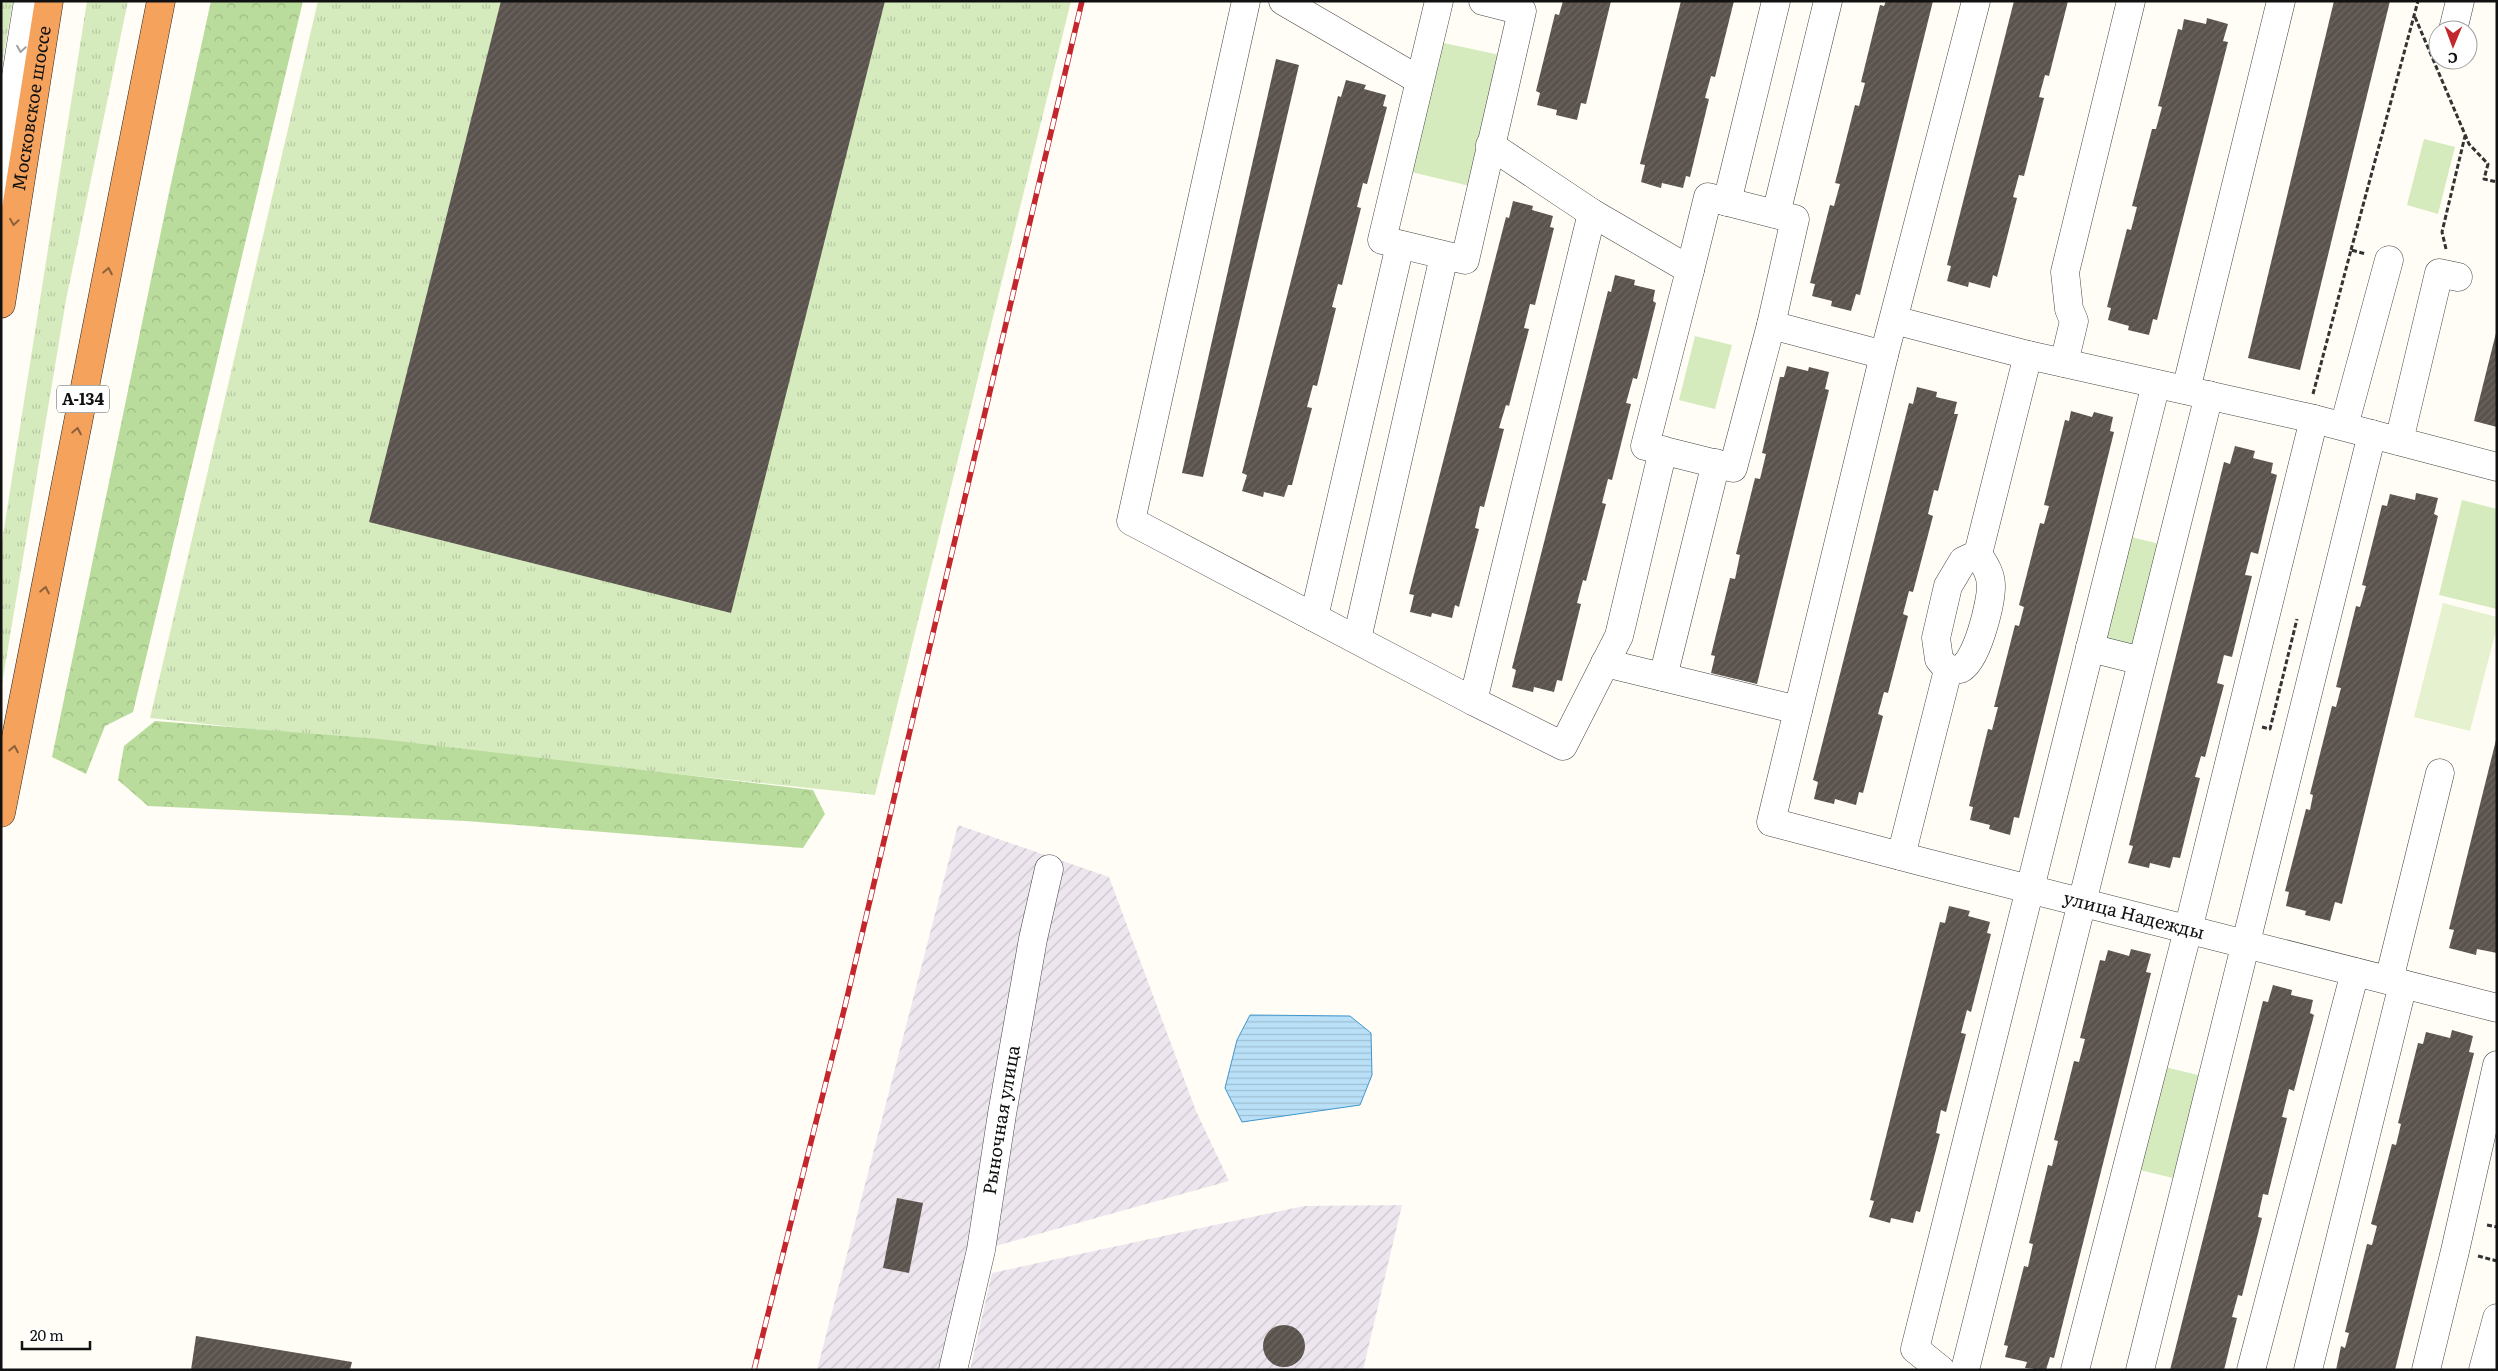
<svg xmlns="http://www.w3.org/2000/svg" width="2498" height="1371" font-family="Literata,serif">
<defs>
<pattern id="industrial-furrows" width="10" height="10" patternUnits="userSpaceOnUse" patternTransform="scale(1.25)"><rect width="10" height="10" fill="#eee6ef"/><path d="M-1 1l2-2M0 10L10 0M9 11l2-2" fill="none" stroke="#cbc4cc"/></pattern>
<pattern id="grass-tufts" width="24" height="20" patternUnits="userSpaceOnUse" patternTransform="scale(1.25)"><rect width="24" height="20" fill="#d5ebbd"/><path d="M3 7l-1-3M5 7V3M7 7l1-3M15 17l-1-3M17 17v-4M19 17l1-3" fill="none" stroke="#b6c8a1"/></pattern>
<pattern id="forest-crowns" width="20" height="18" patternUnits="userSpaceOnUse" patternTransform="scale(1.25)"><rect width="20" height="18" fill="#b9dc9c"/><path d="M2 6a3 3 0 1 1 6 0M12 15a3 3 0 1 1 6 0" fill="none" stroke="#9ebc85"/></pattern>
<pattern id="water-rules" width="6" height="5" patternUnits="userSpaceOnUse" patternTransform="scale(1.25)"><rect width="6" height="5" fill="#b9e0f7"/><path d="M0 2.5h6" fill="none" stroke="#9ebfd3"/></pattern>
<pattern id="building-hatch" width="6" height="6" patternUnits="userSpaceOnUse" patternTransform="scale(1.25)"><rect width="6" height="6" fill="#5a524d"/><path d="M-1 1l2-2M0 6l6-6M5 7l2-2" fill="none" stroke="#6d6662"/></pattern>
</defs>
<rect width="100%" height="100%" fill="#fffdf5"/>
<path fill="url(#industrial-furrows)" d="M958,825L1109,877L1196,1111L1229,1181L981,1250L962,1370H817Z
M1402,1205L1363,1370H970L992,1273L1304,1206Z"/>
<path fill="url(#grass-tufts)" d="M1,1H13L1,70Z
M87,1H128L66,300L1,690V548Z
M318,1H1071L875,795L150,718Z"/>
<path fill="url(#forest-crowns)" d="M211,1H303L133,712L105,726L86,774L52,757L170,188Z
M155,721L380,739L813,790L825,814L803,848L466,821L148,806L118,780L124,746Z"/>
<path fill="#d5ebbd" d="M1439,42L1500,55L1470,186L1407,171Z
M2424,139L2455,147L2438,214L2407,205Z
M1695,336L1732,345L1715,409L1679,400Z
M2462,500L2497,509V609L2439,595Z
M2127,536L2164,545L2140,646L2103,637Z
M2161,1066L2202,1076L2177,1179L2136,1169Z"/>
<path fill="#e6f2cf" d="M2443,603L2497,617V627L2470,731L2414,717Z"/>
<path fill="url(#water-rules)" stroke="#3f96cf" d="M1250,1015L1350,1016L1371,1033L1372,1075L1360,1105L1242,1122L1225,1088L1237,1040Z"/>
<path fill="url(#building-hatch)" d="M501,1H885L731,613L369,522Z
M1563,1H1611L1586,104L1581,103L1577,120L1556,115L1557,110L1537,105L1540,93L1536,91L1555,14L1559,15Z
M1681,1H1734L1715,77L1711,76L1705,98L1709,99L1690,177L1686,176L1683,188L1662,183L1661,188L1641,182L1645,165L1640,164Z
M1886,1H1933L1860,295L1856,294L1851,311L1831,306L1832,301L1812,296L1815,284L1810,283L1830,205L1834,206L1840,184L1835,183L1855,105L1859,106L1865,83L1861,82L1880,5L1884,6Z
M2014,1H2068L2049,76L2045,75L2039,97L2044,98L2024,176L2019,175L2013,197L2017,198L1997,277L1993,275L1990,288L1969,282L1968,287L1947,281L1951,266L1947,265Z
M2334,1H2390L2300,370L2248,358Z
M2207,18L2228,24L2223,41L2228,42L2157,320L2153,319L2149,335L2128,330L2129,326L2108,320L2111,308L2107,307L2127,229L2131,230L2137,207L2132,206L2152,129H2156L2162,107L2158,106L2178,29L2182,30L2184,19L2206,24Z
M1276,59L1299,65L1203,477L1182,473Z
M1346,80L1366,85L1364,89L1386,95L1383,106L1387,107L1367,184L1363,183L1357,207L1361,208L1342,285L1338,284L1332,307L1336,308L1317,386L1313,385L1307,407L1312,408L1292,485H1288L1284,497L1264,492L1263,497L1242,491L1247,475L1242,473L1338,96L1341,97Z
M1513,201L1533,206L1532,210L1553,216L1550,227L1554,228L1535,305L1530,304L1524,328L1529,329L1509,406L1506,405L1499,428L1504,429L1484,507L1480,506L1475,528L1479,529L1459,607L1455,605L1452,618L1432,613L1431,617L1410,612L1414,595L1409,594L1506,217L1509,218Z
M1615,275L1635,280L1634,285L1655,290L1653,301L1656,303L1637,379L1633,378L1626,403L1631,404L1612,480L1608,479L1602,503L1606,504L1586,581L1583,580L1577,603L1581,604L1562,681L1557,680L1554,692L1534,687L1533,692L1512,687L1516,670L1512,668L1608,291L1611,292Z
M2496,333H2497V427L2474,421Z
M1787,366L1808,371L1809,367L1829,372L1825,389L1829,390L1757,684L1711,673L1715,656L1711,655L1730,578L1735,579L1740,555L1736,554L1755,478L1760,479L1766,454L1762,453L1780,377H1784Z
M1917,387L1937,392L1936,397L1957,402L1954,414H1958L1938,491L1934,490L1928,514L1933,516L1913,592L1909,591L1903,614L1908,616L1888,693L1884,692L1878,714L1883,716L1863,793L1859,792L1856,805L1835,799L1834,804L1814,799L1818,782L1813,780L1909,403L1913,404Z
M2071,411L2092,417L2094,412L2113,417L2110,431L2114,432L2019,818L2014,817L2010,835L1989,829L1990,825L1970,820L1973,807L1969,806L1988,729L1992,730L1998,707H1994L2015,625L2019,626L2024,607L2019,605L2040,523L2044,524L2049,506L2044,505L2065,420L2069,421Z
M2235,446L2255,451L2253,458L2273,463L2271,473L2277,475L2258,554L2251,552L2245,575L2252,576L2232,657L2224,655L2217,683L2224,685L2205,757L2201,756L2195,777L2200,778L2180,858L2173,857L2170,868L2150,863L2149,868L2128,863L2133,846L2129,845L2224,462L2230,464Z
M2416,493L2438,498L2434,514L2438,516L2342,904L2335,902L2330,921L2305,915L2306,911L2286,906L2289,892L2285,891L2306,809L2310,810L2313,795L2310,794L2332,706L2336,707L2341,688L2336,687L2356,606L2360,607L2366,586L2362,585L2382,505L2387,506L2390,494L2415,500Z
M2496,740L2497,953L2477,949L2476,955L2449,948L2454,930L2449,929Z
M1949,906L1970,911L1968,916L1990,922L1987,933L1991,934L1971,1012L1967,1010L1961,1033L1966,1034L1946,1112L1941,1110L1936,1133L1940,1134L1920,1212L1916,1211L1913,1223L1891,1218L1890,1223L1869,1217L1874,1201L1870,1200L1940,922L1945,923Z
M2131,949L2151,954L2146,972L2151,973L2054,1358L2050,1357L2046,1370L2025,1368L2027,1362L2005,1357L2008,1346L2004,1345L2024,1266L2028,1267L2033,1244L2029,1243L2048,1165L2052,1166L2058,1141L2054,1140L2074,1061L2079,1062L2085,1039L2080,1038L2100,960L2105,961L2108,950L2129,956Z
M2273,985L2292,990L2291,995L2313,1000L2310,1013L2314,1015L2294,1091L2289,1089L2282,1117L2287,1118L2268,1195L2263,1194L2258,1217L2262,1218L2242,1296L2238,1295L2232,1317L2237,1318L2224,1370H2170L2263,1001L2268,1002Z
M2452,1030L2473,1036L2469,1052L2474,1053L2395,1370H2336L2341,1346L2345,1348L2349,1333L2345,1332L2367,1244L2372,1245L2377,1226L2371,1224L2392,1144L2396,1145L2401,1124L2398,1123L2418,1043L2423,1044L2426,1032L2450,1038Z
M897,1198L923,1203L909,1273L883,1268Z
M1263 1346a21 21 0 1 1 42 0a21 21 0 1 1-42 0Z
M196,1336L352,1362L350,1370H191Z"/>
<g fill="none" stroke-linecap="round" stroke-linejoin="round">
<defs>
<g id="minor">
<path d="M1246,1L1131,521L1473,701"/>
<path d="M1283,1L1419,80"/>
<path d="M1439,1L1382,240L1465,260L1522,11L1483,1"/>
<path id="s1" d="M1976,1L1884,355L1771,822L1923,862L2497,1008"/>
<path d="M2453,30L2460,1"/>
<path d="M1490,145L1592,213"/>
<path d="M1,200L3,157L28,1"/>
<path d="M1727,202L1776,1"/>
<path d="M1776,214L1828,1"/>
<path d="M1690,270L1708,197L1795,219L1771,325"/>
<path d="M1894,320L2028,355L2314,419L2497,467"/>
<path d="M2064,363L2074,321L2069,309L2065,272L2131,1"/>
<path d="M2186,390L2281,1"/>
<path d="M2344,426L2389,260"/>
<path d="M2399,441L2439,273L2458,277"/>
<path d="M1663,450L1619,636L1563,746L1473,701L1592,213L1690,270L1645,446L1733,468L1771,325L1884,355"/>
<path d="M1314,617L1400,245"/>
<path d="M1357,639L1444,256"/>
<path d="M2090,648L2142,661"/>
<path d="M1605,663L1798,710"/>
<path d="M1948,670C1951,669 1957,670 1960,669C1977,662 1991,603 1991,586C1991,573 1984,564 1978,554"/>
<path d="M1663,677L1716,463"/>
<path d="M1901,856L1948,670L1939,659L1936,638L1948,586L1963,561L1978,554L2028,355"/>
<path d="M2389,980L2440,773"/>
<path id="s2" d="M953,1370L981,1250L1002,1114L1033,939L1049,869"/>
<path d="M1941,1370L1915,1349L2156,384"/>
<path d="M1965,1370L2209,395"/>
<path d="M2075,1370L2188,930L2314,419"/>
<path d="M2140,1370L2372,434"/>
<path d="M2251,1370L2355,972"/>
<path d="M2308,1370L2403,984"/>
<path d="M2426,1370L2455,1251L2497,1065"/>
<path d="M2483,1370L2497,1318"/>
</g>
<g id="highway">
<path id="s3" d="M1,304L49,1"/>
<path d="M1,813L161,1"/>
</g>
</defs>
<use href="#minor" stroke="#444" stroke-width="29"/>
<use href="#highway" stroke="#222" stroke-width="29"/>
<path stroke="#333" stroke-width="3" stroke-dasharray="5 2.5" stroke-linecap="butt" d="M2415,17L2469,144L2488,164L2484,179L2497,182
M2446,249L2442,232L2465,136
M2351,250L2418,1
M2313,394L2351,250L2366,254
M2262,727L2270,729L2297,619
M2487,1225L2497,1227
M2478,1256L2497,1261"/>
<use href="#minor" stroke="#fff" stroke-width="28"/>
<use href="#highway" stroke="#f5a25d" stroke-width="28"/>
<defs>
<path id="rail" d="M754,1370L846,1002L1082,1"/>
</defs>
<use href="#rail" stroke="#c4262e" stroke-width="5.5"/>
<use href="#rail" stroke="#fff" stroke-width="4" stroke-dasharray="11" stroke-linecap="butt"/>
</g>
<defs><path id="oneway-chevron" d="M-2-3.5L2.5 0L-2 3.5" fill="none" stroke-width="1.6" stroke-linecap="round" stroke-linejoin="round" transform="scale(1.25)"/></defs>
<use stroke="#a0a0a0" href="#oneway-chevron" transform="translate(21 49) rotate(99)"/>
<g stroke="#8e613b">
<use href="#oneway-chevron" transform="translate(14 222) rotate(99)"/>
<use href="#oneway-chevron" transform="translate(108 271) rotate(-79)"/>
<use href="#oneway-chevron" transform="translate(77 431) rotate(-79)"/>
<use href="#oneway-chevron" transform="translate(45 590) rotate(-79)"/>
<use href="#oneway-chevron" transform="translate(14 749) rotate(-79)"/>
</g>
<g text-anchor="middle" stroke-width="5" stroke-linejoin="round" paint-order="stroke">
<rect fill="#fff" stroke="#585858" stroke-width="1" x="57" y="385.5" width="52" height="27" rx="4"/>
<g font-size="16" font-weight="bold" fill="#111">
<text x="83" y="405">А-134</text>
</g>
<g font-size="18" fill="#111" stroke="#fff">
<text dy="6" stroke="none"><textPath href="#s3" startOffset="198">Московское шоссе</textPath></text>
<text dy="6" stroke="none"><textPath href="#s1" startOffset="1221">улица Надежды</textPath></text>
<text dy="6" stroke="none"><textPath href="#s2" startOffset="255">Рыночная улица</textPath></text>
</g>
</g>
<rect width="2498" height="1371" fill="none" stroke="#111111" stroke-width="5"/>
<g transform="translate(2453 45) rotate(181)"><circle r="24" fill="#ffffff" stroke="#a0a0a0"/>
<path d="M0-4L9 19L0 12L-9 19Z" fill="#c4262e"/>
<text y="-8" font-size="14" font-weight="bold" text-anchor="middle" fill="#111111">С</text>
</g>
<path d="M22 1341v8h68v-8" fill="none" stroke="#111111" stroke-width="2.5"/>
<text x="30" y="1341" font-size="15" fill="#111111" stroke="#ffffff" stroke-width="4" paint-order="stroke">20 m</text>
</svg>
